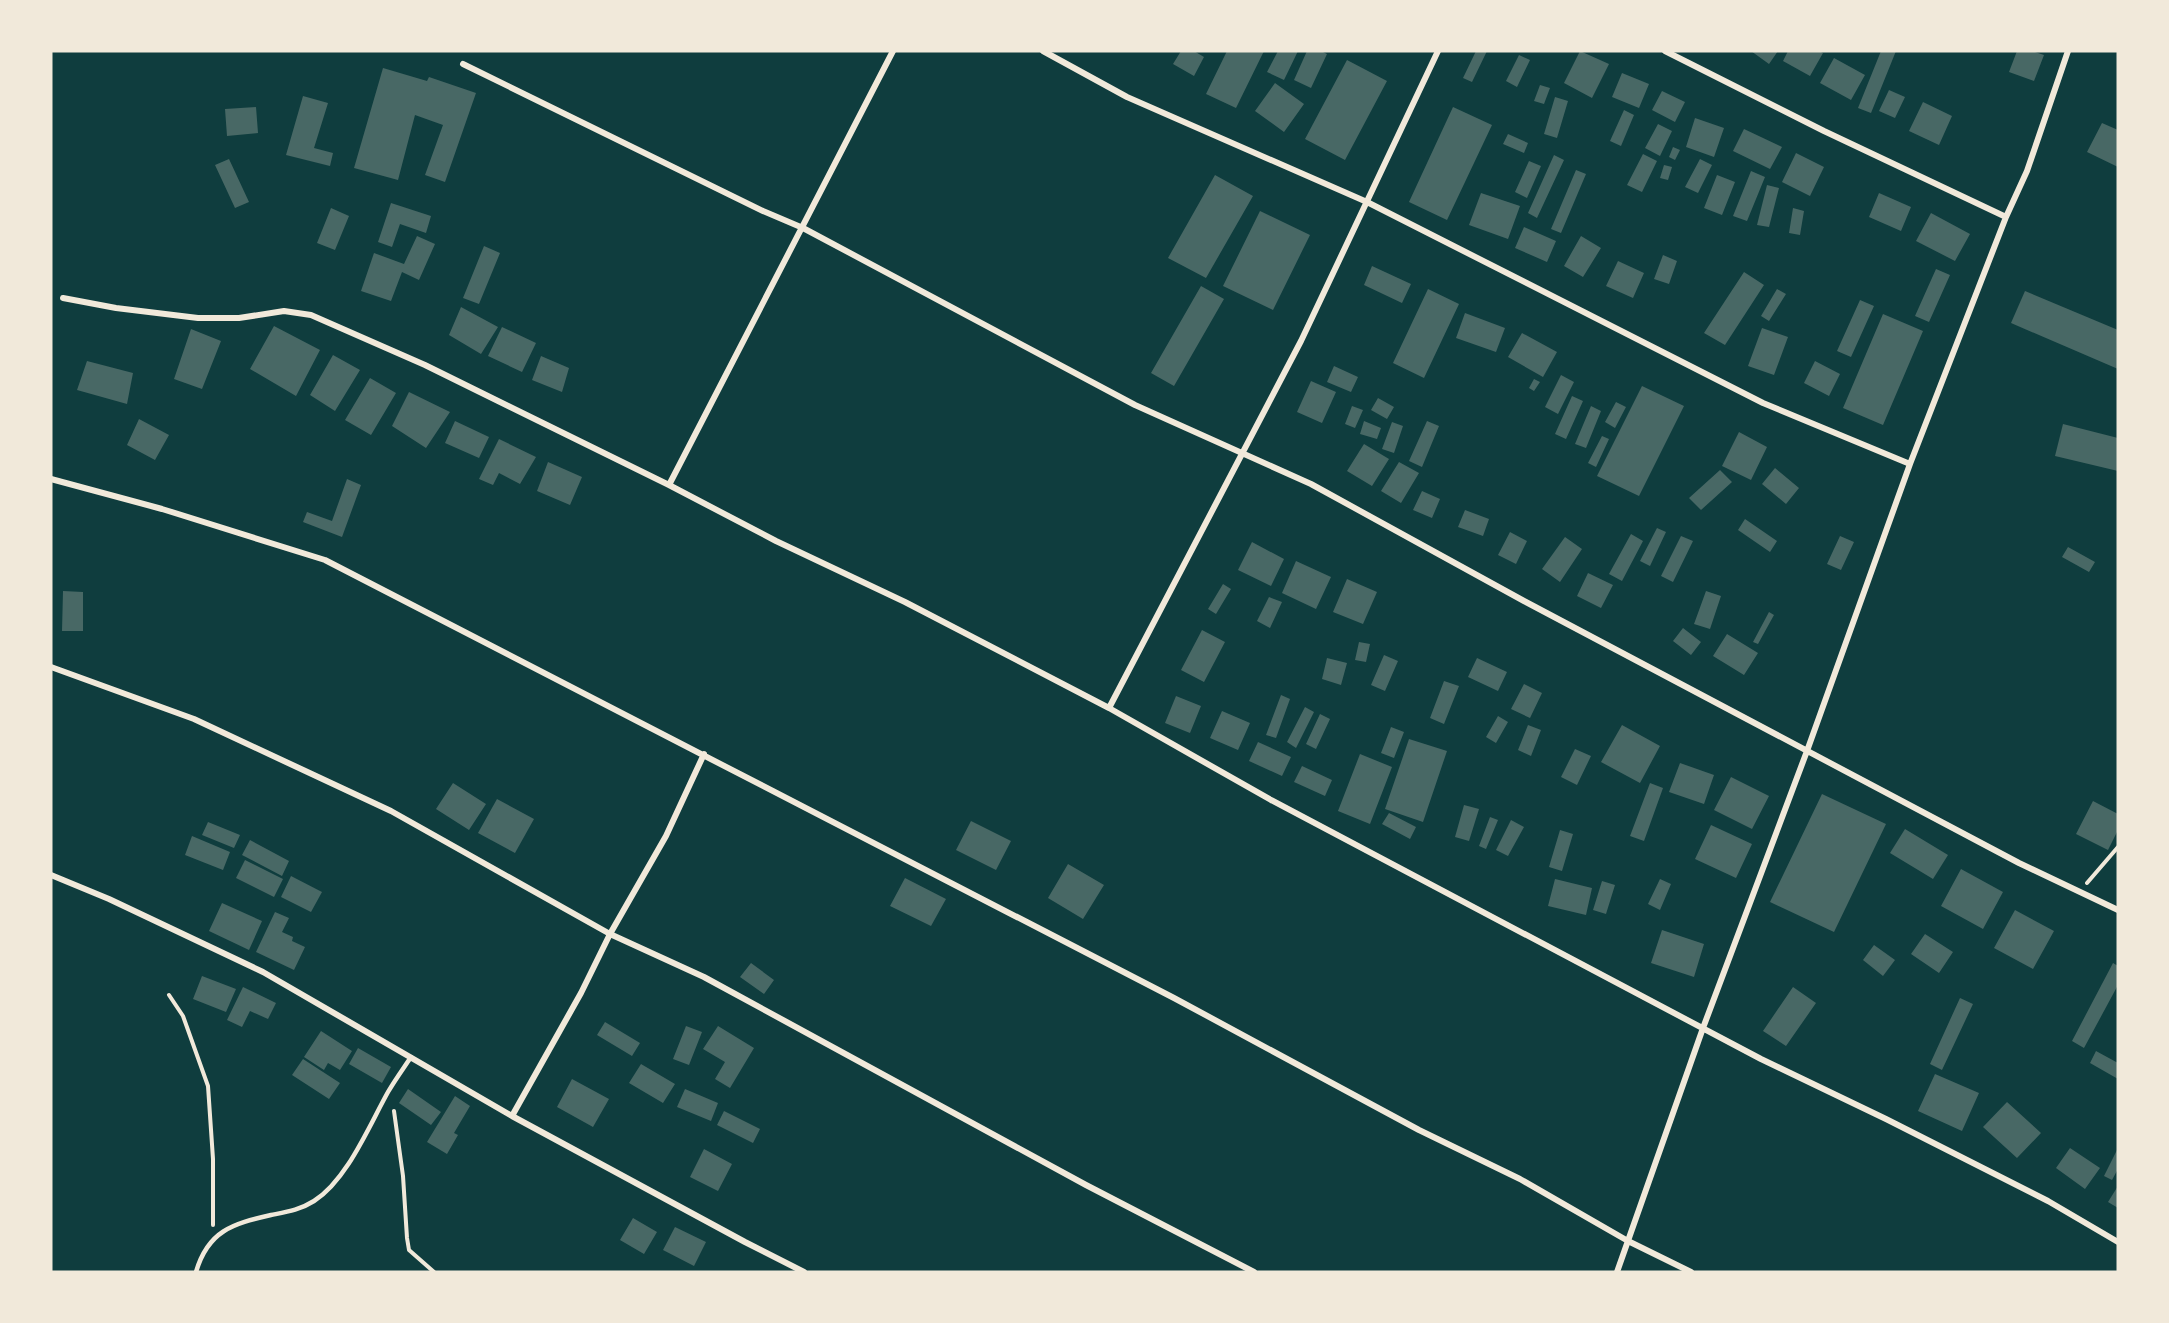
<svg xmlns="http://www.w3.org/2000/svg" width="2169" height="1323" font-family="Manrope,sans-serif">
<rect width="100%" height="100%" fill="#0f3d3e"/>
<path fill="#486865" d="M1181,51H1194L1204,57L1194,76L1173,64Z
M1227,51H1264L1236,108L1206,94Z
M1278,51H1298L1284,80L1267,72Z
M1307,51H1321L1327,54L1311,88L1294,80Z
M1476,51H1487L1472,82L1463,78Z
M1580,51L1609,64L1592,98L1564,83Z
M1751,51H1778L1769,64Z
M1788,51H1819L1823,53L1810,76L1783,61Z
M1881,51H1896L1871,113L1858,108Z
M2017,51H2032L2044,55L2034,81L2009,72Z
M1519,55L1530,60L1517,87L1506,81Z
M1834,58L1865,75L1851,100L1820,83Z
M1347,60L1387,81L1345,160L1305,139Z
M383,68L427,81L429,77L476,93L445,182L425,175L443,125L415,115L398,180L354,168Z
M1622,73L1649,84L1639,108L1612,97Z
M1275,83L1304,104L1284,132L1255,111Z
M1540,85L1550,88L1544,104L1534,101Z
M1889,90L1905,97L1895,118L1879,111Z
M1662,91L1685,102L1675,122L1652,110Z
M303,96L328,103L314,148L333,153L330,166L286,155Z
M1555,97L1568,101L1557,138L1544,134Z
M1923,102L1952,116L1939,145L1909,131Z
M256,107L258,133L227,136L225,109Z
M1453,107L1492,125L1447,220L1409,202Z
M1624,110L1634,115L1621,146L1610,141Z
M1695,118L1724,128L1714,157L1686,147Z
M2102,123L2118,130V167L2087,152Z
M1658,124L1672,131L1660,156L1645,148Z
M1744,129L1782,147L1770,169L1733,151Z
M1508,134L1528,143L1524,153L1503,144Z
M1673,147L1680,150L1675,160L1669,157Z
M1796,153L1824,167L1810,196L1782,182Z
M1643,154L1657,161L1642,192L1627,185Z
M1554,155L1564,160L1537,218L1528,213Z
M229,159L249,202L235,208L215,165Z
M1700,159L1712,165L1698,193L1685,187Z
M1529,161L1541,166L1527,198L1515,192Z
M1664,165L1672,167L1668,180L1660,178Z
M1576,170L1586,174L1561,233L1551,229Z
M1751,171L1765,177L1747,221L1733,216Z
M1215,175L1253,196L1206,278L1168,258Z
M1717,175L1735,182L1722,215L1704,208Z
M1767,185L1779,188L1769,227L1757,225Z
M1481,193L1520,206L1508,239L1469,225Z
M1879,193L1911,207L1901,231L1869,217Z
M391,203L431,216L426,233L400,224L392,247L378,242Z
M331,208L349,216L335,250L317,243Z
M1793,208L1804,211L1800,235L1789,233Z
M1260,211L1310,235L1273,310L1223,286Z
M1931,213L1970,234L1955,261L1916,241Z
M1524,227L1556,241L1547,262L1515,248Z
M417,236L435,244L419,280L402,272L391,301L361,291L374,253L404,264Z
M1581,236L1601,248L1583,277L1564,266Z
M484,246L500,253L479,304L463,298Z
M1663,255L1677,261L1669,284L1654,279Z
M1618,261L1644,273L1633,298L1606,286Z
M1372,266L1411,284L1402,303L1364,285Z
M1936,269L1950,275L1929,322L1915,316Z
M1744,272L1764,285L1725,345L1704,333Z
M1201,286L1224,299L1174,386L1151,373Z
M1428,289L1459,304L1424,378L1393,363Z
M1777,289L1786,294L1769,321L1761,316Z
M2025,291L2118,330V369L2011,323Z
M1860,300L1874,306L1851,357L1837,351Z
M461,307L498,327L481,354L449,335Z
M1465,313L1505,328L1496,352L1456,338Z
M1883,314L1923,331L1883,425L1843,408Z
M274,326L320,350L296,396L250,369Z
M502,327L536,343L522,372L488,356Z
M1762,328L1788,337L1774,375L1748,366Z
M191,329L221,341L202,389L174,379Z
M1522,333L1557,352L1543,377L1508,357Z
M333,355L360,370L335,411L310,395Z
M541,356L569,368L562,392L532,380Z
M87,361L133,373L127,404L77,390Z
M1815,361L1840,374L1829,396L1804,383Z
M1334,366L1358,377L1351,392L1327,382Z
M1561,375L1574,382L1558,414L1545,407Z
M370,378L396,393L371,435L345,420Z
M1534,379L1540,382L1534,391L1529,388Z
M1311,381L1336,392L1322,423L1297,412Z
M1642,386L1684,406L1639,496L1597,476Z
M409,392L450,412L426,448L392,426Z
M1572,396L1583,401L1566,439L1555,434Z
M1378,398L1394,407L1387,419L1371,410Z
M1616,402L1626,407L1615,428L1605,422Z
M1352,406L1363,410L1355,428L1345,424Z
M1591,406L1601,411L1586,448L1575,444Z
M139,419L169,435L155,460L127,445Z
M455,421L489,437L479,458L445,443Z
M1364,421L1381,428L1377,439L1360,434Z
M1427,421L1439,426L1422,467L1409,461Z
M1392,422L1403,426L1394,453L1382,449Z
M2063,424L2118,438V471L2055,456Z
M1739,432L1767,447L1751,480L1722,466Z
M1602,436L1609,439L1596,467L1588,463Z
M499,439L536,457L520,484L499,473L493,485L479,479Z
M1364,444L1389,459L1372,486L1347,471Z
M548,462L582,477L570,505L537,491Z
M1399,462L1419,473L1401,503L1381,491Z
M1775,468L1799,488L1786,504L1762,484Z
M1720,470L1732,482L1701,510L1689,498Z
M347,479L361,485L342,537L303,522L307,512L332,521Z
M1422,491L1440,499L1432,518L1413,510Z
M1465,510L1489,519L1483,536L1458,527Z
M1745,519L1777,541L1770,552L1738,530Z
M1657,528L1666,532L1650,566L1640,561Z
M1510,532L1527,541L1516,564L1498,555Z
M1631,534L1643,541L1622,581L1609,574Z
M1681,536L1693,541L1673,582L1661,576Z
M1840,536L1854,542L1841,570L1827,564Z
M1565,537L1582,549L1560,582L1542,569Z
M1252,542L1284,559L1271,586L1238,570Z
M2068,547L2095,562L2089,572L2062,557Z
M1296,561L1331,577L1316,609L1282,593Z
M1588,573L1613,585L1601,608L1577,596Z
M1347,579L1377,592L1363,624L1333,612Z
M1223,584L1231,589L1216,614L1208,609Z
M63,591L83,592V631H62Z
M1706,591L1721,596L1710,629L1694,624Z
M1269,597L1282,602L1270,628L1257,621Z
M1769,612L1774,615L1758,644L1753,642Z
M1683,628L1701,642L1691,655L1673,641Z
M1202,630L1225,642L1204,682L1181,670Z
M1727,634L1758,653L1744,675L1713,656Z
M1359,642L1370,644L1366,662L1355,660Z
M1384,655L1398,661L1385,691L1371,685Z
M1327,658L1347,663L1341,685L1322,679Z
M1477,658L1507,672L1498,691L1468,677Z
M1444,681L1459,686L1444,724L1430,718Z
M1524,684L1542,693L1530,718L1511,709Z
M1281,695L1290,699L1276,738L1266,735Z
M1176,696L1201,706L1190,733L1165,723Z
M1305,707L1314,712L1296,748L1287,742Z
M1222,711L1250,723L1238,750L1210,738Z
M1320,714L1330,719L1316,749L1306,744Z
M1498,716L1508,722L1496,743L1486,737Z
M1528,725L1541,730L1531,756L1518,750Z
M1622,725L1660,746L1640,783L1601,762Z
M1391,727L1404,732L1394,758L1381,753Z
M1409,739L1447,751L1423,822L1385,809Z
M1258,742L1291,757L1282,776L1249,761Z
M1575,749L1591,756L1577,785L1561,777Z
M1360,754L1392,767L1370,824L1338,811Z
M1680,763L1714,775L1704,804L1669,792Z
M1302,766L1332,780L1325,796L1294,782Z
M1731,777L1769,796L1752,829L1714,810Z
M453,783L486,804L469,830L436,809Z
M1650,783L1663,788L1644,841L1630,836Z
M1822,794L1886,824L1834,932L1770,902Z
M497,799L534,819L515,853L478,833Z
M2093,801L2118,814V830L2108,850L2076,834Z
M1464,805L1479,809L1469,841L1455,837Z
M1389,813L1416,827L1410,839L1382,824Z
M1490,817L1498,820L1486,849L1479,846Z
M1511,820L1524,827L1508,856L1496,850Z
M971,821L1011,841L996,870L956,850Z
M208,822L240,835L234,848L202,835Z
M1711,825L1752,844L1736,878L1695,859Z
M1905,829L1948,855L1933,879L1890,853Z
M1560,830L1573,834L1562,871L1549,867Z
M192,836L230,852L223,870L185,855Z
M250,840L289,861L282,876L242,855Z
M245,860L283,879L274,897L236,878Z
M1068,864L1104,885L1083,919L1048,898Z
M1961,869L2003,892L1983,929L1941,906Z
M291,876L322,892L311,912L281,897Z
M905,878L946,899L931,926L890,906Z
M1555,879L1592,888L1586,915L1548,906Z
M1660,879L1671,884L1660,910L1648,904Z
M1602,881L1615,885L1606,914L1593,910Z
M222,903L262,921L249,950L209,931Z
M2015,910L2054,931L2033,969L1994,948Z
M275,912L289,918L282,932L293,937L292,941L305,947L294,970L256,952Z
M1662,930L1704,944L1694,977L1651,963Z
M1925,934L1953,952L1939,973L1911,954Z
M1874,945L1895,960L1883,976L1863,960Z
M751,963L774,980L764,994L740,977Z
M2113,963L2118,966V985L2084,1048L2072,1041Z
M202,976L236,989L226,1012L193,999Z
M243,987L276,1003L268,1019L250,1011L242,1027L227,1020Z
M1793,987L1816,1003L1786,1046L1763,1031Z
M1960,998L1973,1004L1942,1070L1930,1064Z
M605,1022L640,1043L632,1056L597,1035Z
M686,1026L702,1032L689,1065L673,1059Z
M718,1026L754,1048L730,1088L715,1079L725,1062L703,1049Z
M321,1031L352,1051L340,1070L328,1063L324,1070L304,1057Z
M358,1048L391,1067L382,1083L349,1064Z
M2096,1051L2118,1063V1079L2090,1063Z
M303,1059L340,1083L329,1099L292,1075Z
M641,1064L675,1084L663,1103L629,1083Z
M1935,1074L1979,1093L1962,1131L1918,1111Z
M572,1079L609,1099L593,1127L557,1107Z
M408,1089L441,1112L431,1125L399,1103Z
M685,1089L718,1103L711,1121L677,1107Z
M455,1096L470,1106L454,1133L458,1135L447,1154L427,1142Z
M2007,1102L2041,1133L2017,1158L1983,1127Z
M724,1111L760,1129L753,1143L717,1125Z
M2070,1148L2100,1168L2085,1189L2056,1168Z
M2118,1148V1169L2112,1180L2104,1176Z
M704,1149L732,1164L718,1191L690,1177Z
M2118,1186V1208L2108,1202Z
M633,1218L657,1232L644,1254L620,1240Z
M675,1227L706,1242L694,1266L663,1250Z"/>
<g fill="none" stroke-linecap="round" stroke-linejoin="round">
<path stroke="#f1e9da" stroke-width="4" d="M2087,883L2118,847
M169,995L183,1016L208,1086L213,1159V1225
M394,1111L403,1176L407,1238L409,1250L434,1272"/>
<path stroke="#f1e9da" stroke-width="4.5" d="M196,1272C208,1231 232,1224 271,1215C286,1212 300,1210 314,1201C347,1180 369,1126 388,1092C395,1080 403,1069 411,1057"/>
<path stroke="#f1e9da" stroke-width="6" d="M1043,51L1127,97L1367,202L1763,403L1910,464
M1665,51L1824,131L2006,217
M463,64L763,211L803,228L1135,405L1311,484L1524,601L2019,863L2118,910
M63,298L116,308L198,318H239L284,311L311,315L425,365L669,485L776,541L905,602L1109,708L1271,800L1761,1059L1886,1119L2048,1201L2118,1242
M51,479L162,509L325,560L1174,998L1419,1130L1520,1179L1628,1241L1691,1272
M669,485L893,51
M51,667L194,719L391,811L610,934L704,977L1086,1185L1254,1272
M1109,708L1301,341L1438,51
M51,875L109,899L263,972L512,1116L745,1242L804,1272
M512,1116L581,993L610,934L666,836L704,754
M1617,1272L1703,1028L1807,751L1910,464L2006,217L2027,171L2068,51"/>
</g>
<rect width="2169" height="1323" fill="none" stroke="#f1e9da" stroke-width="105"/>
</svg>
